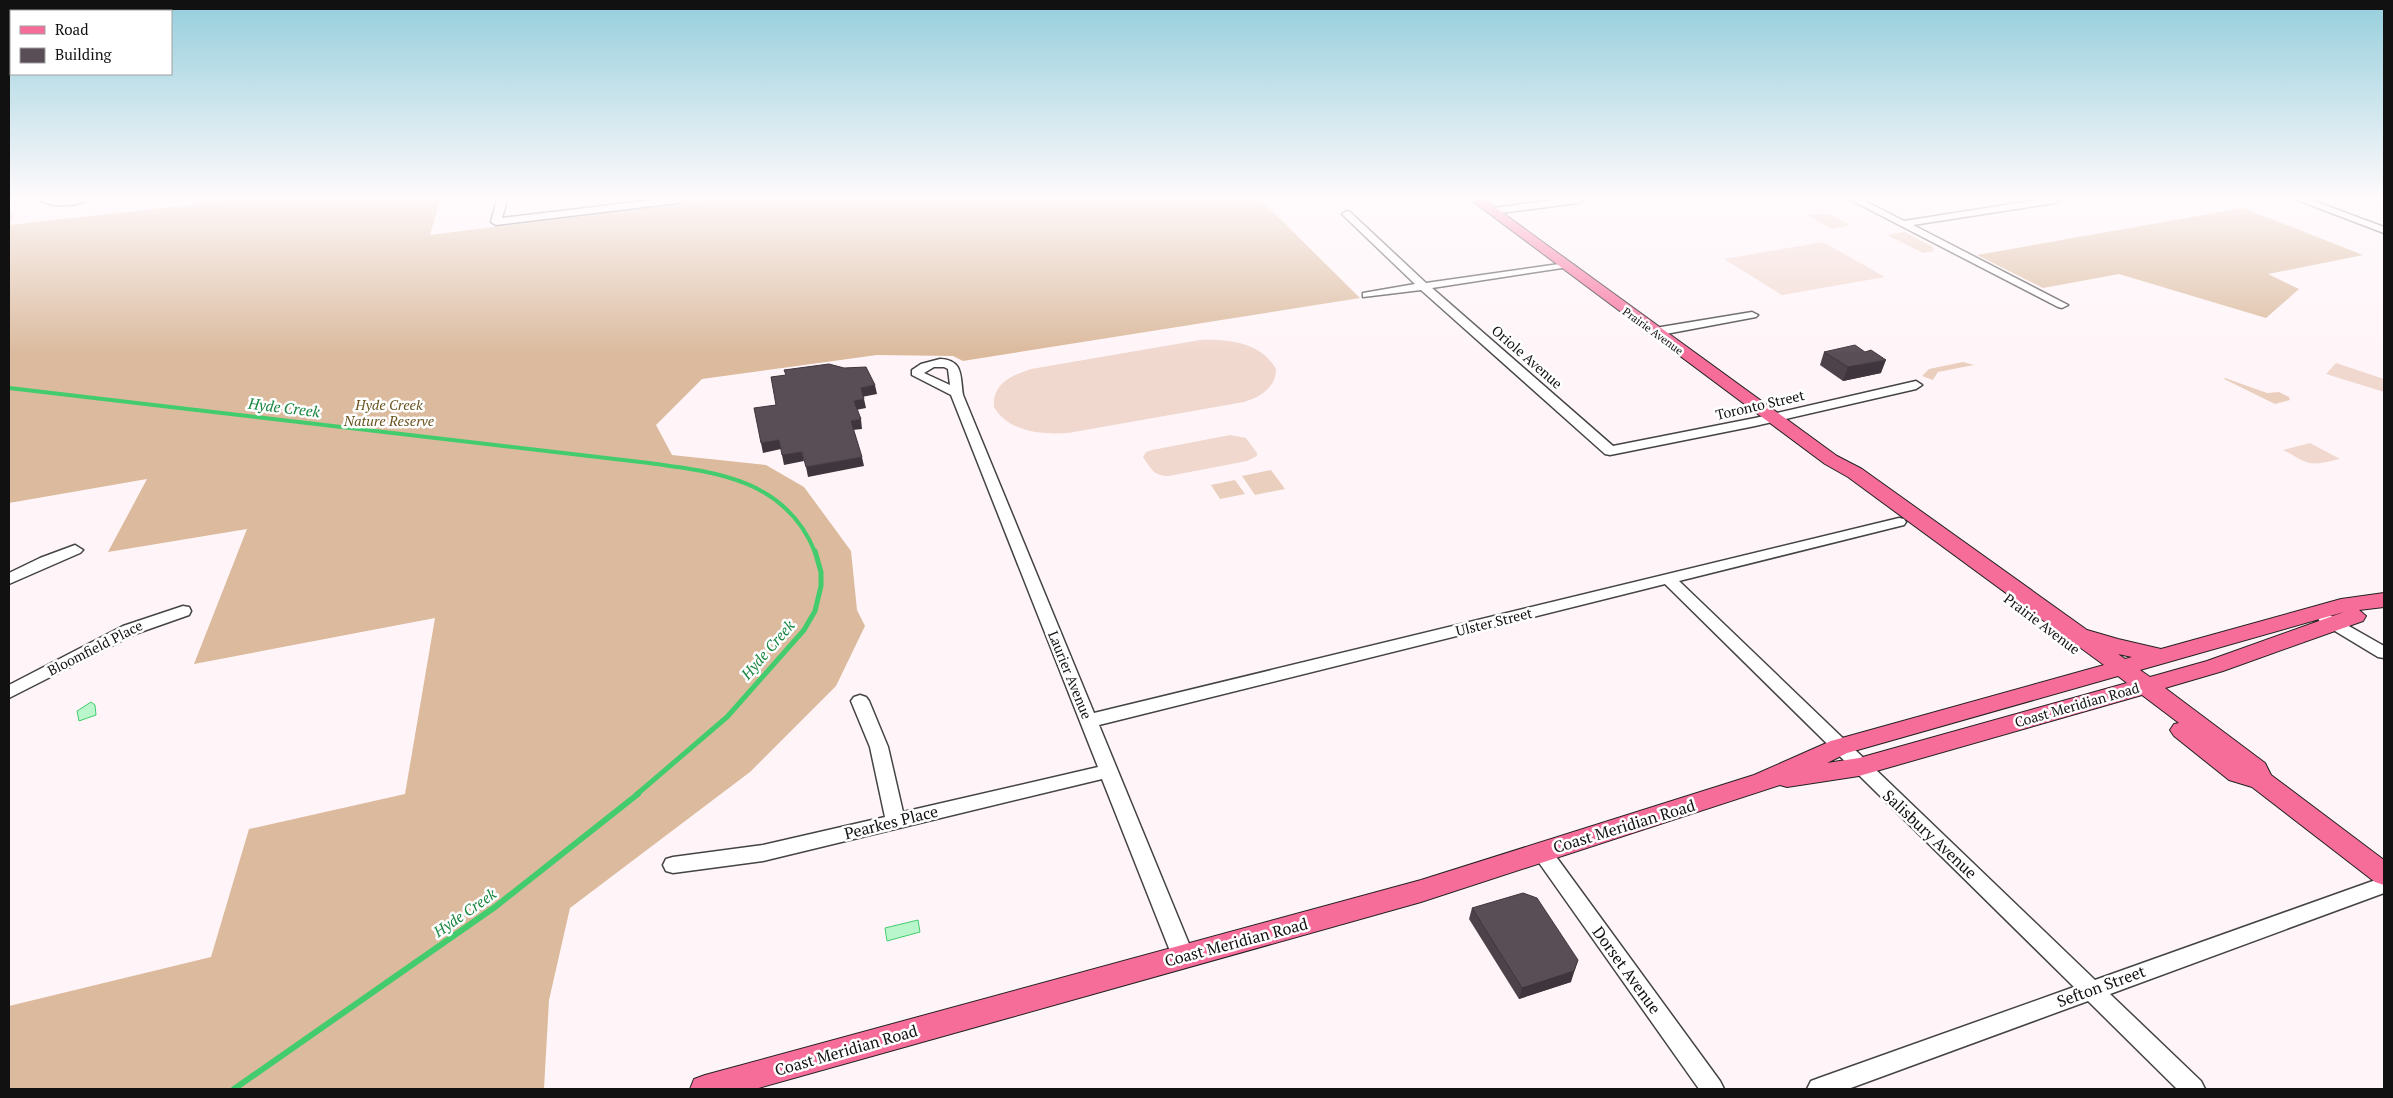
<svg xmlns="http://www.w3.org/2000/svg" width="2393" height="1098" font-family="'PT Serif',serif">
<rect width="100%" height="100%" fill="#fff5f8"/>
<path fill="#eacfbe" d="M1813,214H1830L1850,225L1832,229L1807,215Z
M1905,232L1933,247L1934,251L1923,253L1887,235Z
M1963,362L1974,365L1938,372L1933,380L1922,376L1929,369Z
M2225,378L2267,393L2279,392L2289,397L2290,400L2275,404L2224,379Z
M1271,470L1285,489L1255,495L1242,476Z
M1235,480L1245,494L1220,499L1211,485Z"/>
<path fill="#dbba9d" d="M234,200H440L430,235L712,200H1261L1360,298L963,361L953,356L877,355L702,379L656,425L672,455L766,465L804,487L851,551L857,610L865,626L836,686L750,772L570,908L549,1000L544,1089H9V1006L211,957L249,829L405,794L435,618L194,664L247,529L108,552L147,479L9,503V214L13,213L10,225Z
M2243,208L2363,255L2268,274L2299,289L2266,318L2119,274L2043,288L1977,255Z"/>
<path fill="#f1d8cf" d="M1823,242L1885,277L1782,295L1724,259Z
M1200,340C1228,339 1261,342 1276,369C1276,388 1260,397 1244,402L1068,433C1043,435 1008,432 994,407C992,383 1013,375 1031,369Z
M2336,363L2384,379V392L2326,374Z
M1230,435L1246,438L1257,453V456L1247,461L1169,476C1154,476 1151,469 1143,457L1146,452L1152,450Z
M2310,443L2340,459C2306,467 2311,465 2283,450Z"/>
<path fill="#baf6cb" stroke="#42cc6d" d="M91,702L95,705L96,715L79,721L77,711Z
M918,920L920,932L887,941L885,928Z"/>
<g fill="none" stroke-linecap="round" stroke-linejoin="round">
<path stroke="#42cc6d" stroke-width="4" d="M9,388L649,463C717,472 786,480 815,552"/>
<path stroke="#42cc6d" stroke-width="5" d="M636,795L727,717L804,630L815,611L821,586V572L815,551"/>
<path stroke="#42cc6d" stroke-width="6" d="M234,1089L495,907L638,794"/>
<defs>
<path id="minor" d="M40,200H86C77,207 49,207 40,200Z
M497,200H507L502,218L654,200H682L677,203L496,225L491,222Z
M1556,200H1583L1578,203L1492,214L1487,211L1492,208Z
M1851,200H1863L1904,221L2037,200H2060L2055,203L1913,225L2068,305L2062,308L2058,307Z
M2297,200H2311L2384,227V233Z
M1347,211L1350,212L1426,283L1566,263L1567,265L1562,268L1432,288L1613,446L1755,418L1916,381L1922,385L1916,389L1755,426L1610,455L1605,454L1421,290L1363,297V293L1415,284L1344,216L1342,214Z
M1752,312L1758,315L1756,317L1655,336L1649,332L1655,328Z
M940,359C964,360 960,377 963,395L1094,713L1899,518L1904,519L1906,522L1904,525L1679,581L2095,980L2384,877V893L2110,994L2201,1081L2205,1089H2177L2088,1001L1848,1089H1807L1811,1081L1819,1078L2074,987L1665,584L1099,725L1194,956L1190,962L1183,965L1176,962L1172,956L1102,779L763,861L673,873L666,871L663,865L666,859L673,857L763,845L885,817L870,747L851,701L854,697L860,695L866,697L869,701L888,747L903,812L1098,767L951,395L912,375V370L921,364ZM934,367H944L948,369L950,385L924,373Z
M75,545L83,550L80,553L9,584V573L40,558Z
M183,606L189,607L191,611L189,615L135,634L9,698V685L123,626Z
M2326,613L2384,646V658L2378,657L2320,622L2318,618L2320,614Z
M1542,844L1549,847L1720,1081L1724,1089H1699L1535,857L1532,852L1535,847Z"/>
<path id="major" d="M1471,200H1485L1837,456L1862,469L2087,630L2118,639L2161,649L2341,599L2384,593V607L2359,610L2366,616L2363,621L2223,671L2165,688L2265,763L2271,775L2384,860V885L2375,882L2252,787L2229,780L2174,736L2170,730L2174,724L2179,723L2142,695L1859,776L1787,787L1780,785L1421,902L755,1089H690L694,1079L705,1075L1421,880L1754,775L1831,741L2104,665L1848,477L1825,464ZM2344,612L2207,661L2150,677L2140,670ZM2118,654L2132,657L2125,659ZM2118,676L2127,683L1859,758L1827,763L1847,753Z"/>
</defs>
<use href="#minor" stroke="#444" stroke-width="3"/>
<use href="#major" stroke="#222" stroke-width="2"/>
<use href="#minor" fill="#fff" fill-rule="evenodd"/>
<use href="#major" fill="#f66d9a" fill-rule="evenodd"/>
</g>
<path fill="#4d424a" d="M1824,352L1881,373L1843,381L1820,365Z
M1472,908L1571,982L1519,999L1469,919Z"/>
<path fill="#3e363c" d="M1886,360L1881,373L1843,381L1848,367Z
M875,385L877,394L862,397L861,388Z
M864,399L866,408L856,410L854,401Z
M861,419L862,429L853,430L851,421Z
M779,440L781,449L763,453L761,443Z
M802,452L804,461L784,465L782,455Z
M862,457L864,466L808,477L806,467Z
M1578,960L1571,982L1519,999L1522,988Z"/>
<path fill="#594d56" stroke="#3e363c" d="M1855,345L1865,352L1871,350L1886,360L1848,367L1824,352Z
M829,364L844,368L866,367L875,385L861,388L864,399L854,401L861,419L851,421L862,457L806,467L802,452L782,455L779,440L761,443L754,408L776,405L771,377L786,375L784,370Z
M1523,893L1537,898L1578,960L1574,971L1522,988L1472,908Z"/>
<linearGradient id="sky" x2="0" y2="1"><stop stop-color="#95cedc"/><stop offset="0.56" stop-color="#fffafc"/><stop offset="1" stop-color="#fffafc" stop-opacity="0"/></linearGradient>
<rect width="2393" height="354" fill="url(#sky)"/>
<g text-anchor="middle" stroke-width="5" stroke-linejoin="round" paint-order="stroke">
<g font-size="11" fill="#111" stroke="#fff">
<text transform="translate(1653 331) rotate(36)" y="4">Prairie Avenue</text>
</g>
<g font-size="14" fill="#111" stroke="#fff">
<text transform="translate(1527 357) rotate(41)" y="5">Oriole Avenue</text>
<text transform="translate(1760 405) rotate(-13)" y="5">Toronto Street</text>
<text transform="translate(1494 622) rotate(-14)" y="5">Ulster Street</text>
<text transform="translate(2042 624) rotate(37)" y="5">Prairie Avenue</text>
<text transform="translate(95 648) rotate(-27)" y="5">Bloomfield Place</text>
<text transform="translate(1070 675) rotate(68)" y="5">Laurier Avenue</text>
<text transform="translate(2077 705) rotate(-16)" y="5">Coast Meridian Road</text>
</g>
<g font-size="14" font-style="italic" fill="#695420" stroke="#fff">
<text x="389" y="410">Hyde Creek<tspan x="389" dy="16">Nature Reserve</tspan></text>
</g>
<g font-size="15" font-style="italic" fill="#18863f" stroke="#fff">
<text transform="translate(284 408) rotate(7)" y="5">Hyde Creek</text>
<text transform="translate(768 650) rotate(-49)" y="5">Hyde Creek</text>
<text transform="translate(465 913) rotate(-35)" y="5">Hyde Creek</text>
</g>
<g font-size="16" fill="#111" stroke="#fff">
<text transform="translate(891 822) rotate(-14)" y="6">Pearkes Place</text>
<text transform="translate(1624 826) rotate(-17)" y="6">Coast Meridian Road</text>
<text transform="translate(1930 834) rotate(43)" y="6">Salisbury Avenue</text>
<text transform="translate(1236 942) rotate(-15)" y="6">Coast Meridian Road</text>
<text transform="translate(1627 970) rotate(54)" y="6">Dorset Avenue</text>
<text transform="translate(2101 986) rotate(-20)" y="6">Sefton Street</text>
<text transform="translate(846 1050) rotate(-16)" y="6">Coast Meridian Road</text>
</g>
</g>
<rect width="2393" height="1098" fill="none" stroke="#111111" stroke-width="20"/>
<rect x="10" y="10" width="162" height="65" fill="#ffffff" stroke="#a0a0a0"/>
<rect x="20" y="26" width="25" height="8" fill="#f66d9a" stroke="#a0a0a0"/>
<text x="55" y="35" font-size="15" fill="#111111">Road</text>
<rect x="20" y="48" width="25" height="15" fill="#594d56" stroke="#a0a0a0"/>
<text x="55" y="60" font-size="15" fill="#111111">Building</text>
</svg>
